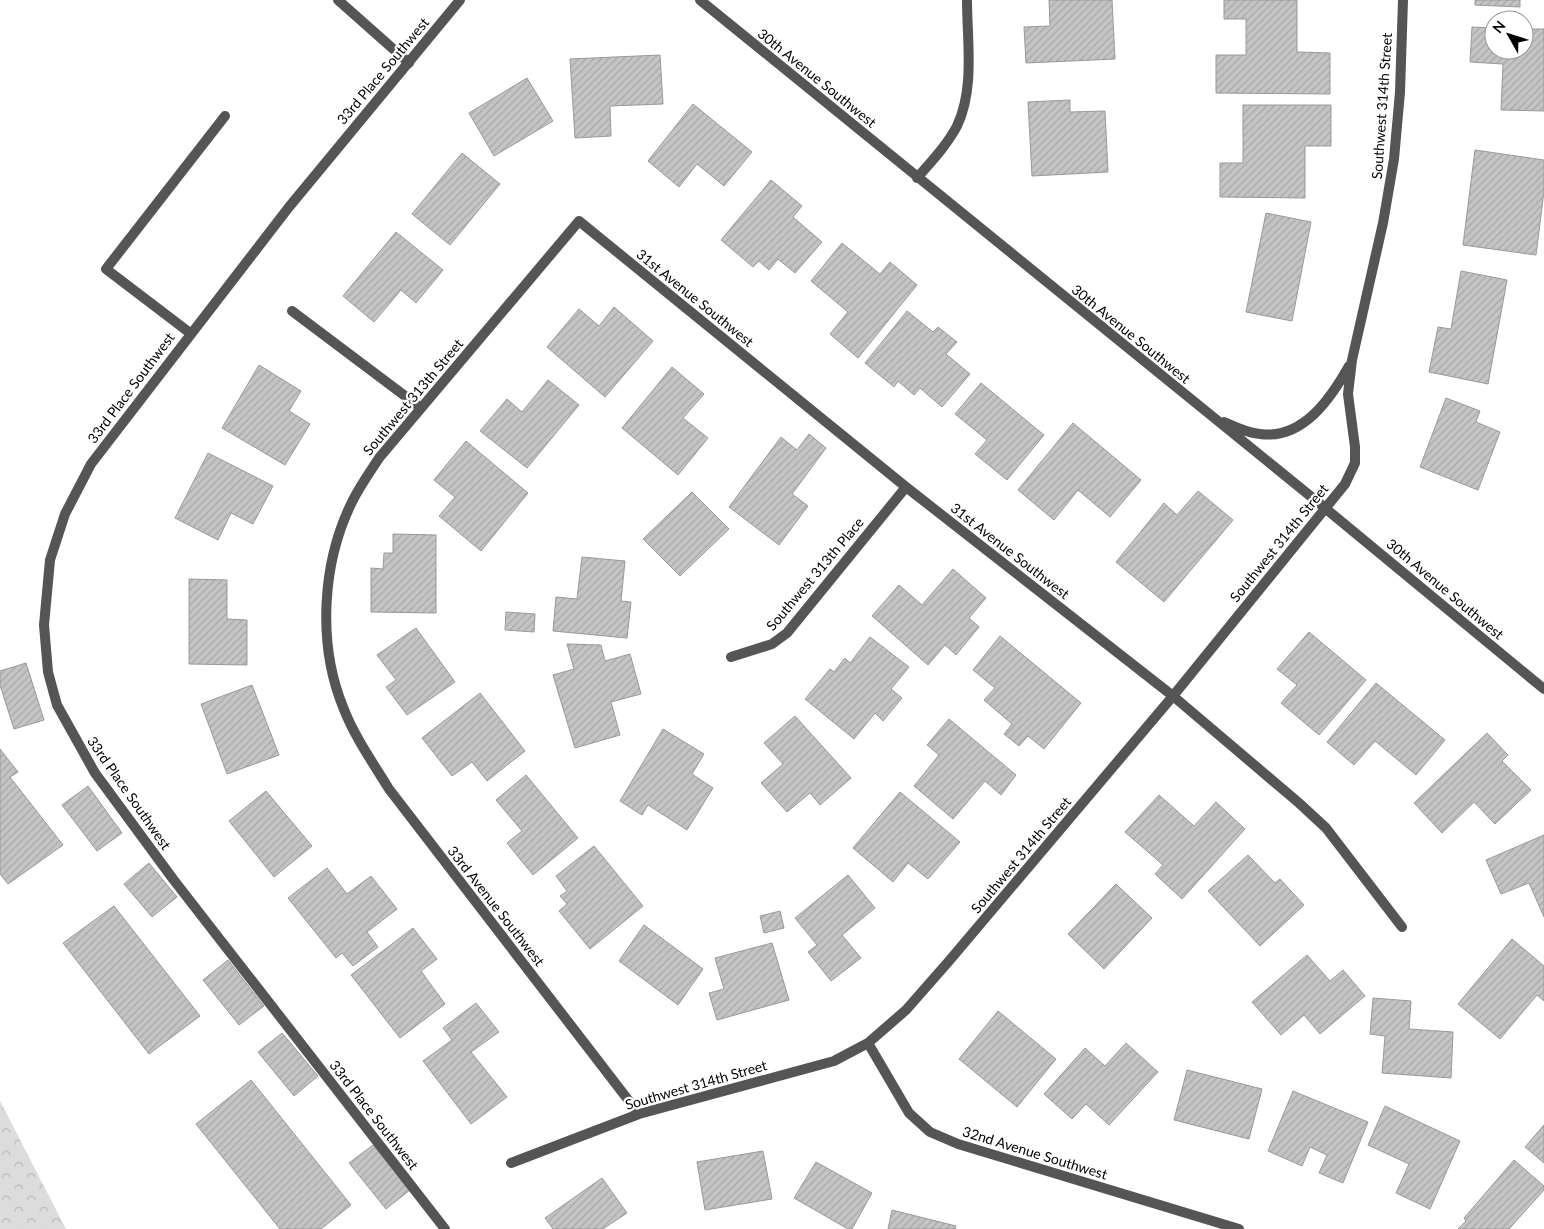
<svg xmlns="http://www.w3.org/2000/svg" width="1544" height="1229" font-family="Lato,sans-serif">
<defs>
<pattern id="forest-crowns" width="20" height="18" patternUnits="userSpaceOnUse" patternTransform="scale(1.25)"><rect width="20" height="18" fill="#dcdcdc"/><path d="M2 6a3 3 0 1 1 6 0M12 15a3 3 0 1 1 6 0" fill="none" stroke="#bbb"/></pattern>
<pattern id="building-hatch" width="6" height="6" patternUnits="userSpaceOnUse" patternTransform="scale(1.25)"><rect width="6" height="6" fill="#c4c4c4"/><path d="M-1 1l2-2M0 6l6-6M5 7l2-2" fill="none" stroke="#a7a7a7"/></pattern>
</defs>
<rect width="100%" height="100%" fill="#fff"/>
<path fill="url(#forest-crowns)" d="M0,1101L66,1229H0Z"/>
<path fill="url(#building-hatch)" stroke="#999" d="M1049,0H1112L1115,59L1026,63L1024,27L1050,26Z
M1224,0H1297V52L1330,53V94L1216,93V55H1246V19H1224Z
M1475,0H1520V7L1475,5Z
M1472,27L1494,28V50H1524V29H1544V111L1501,110L1503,64L1470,62Z
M660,55L663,104L610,106L611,136L575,138L570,59Z
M527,78L553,121L494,156L469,113Z
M1070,100V112L1105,111L1108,172L1032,176L1028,102Z
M693,104L752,152L724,186L697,164L679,187L648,161Z
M1243,105H1331V146H1305V198L1220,197V163H1243Z
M1475,150L1544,160V191L1536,255L1463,245Z
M462,153L500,184L450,245L412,214Z
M771,180L802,206L793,217L822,242L795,273L778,259L769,270L759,261L753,267L721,240Z
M1266,213L1311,222L1292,321L1246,312Z
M396,232L443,270L416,303L401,290L374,322L343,296Z
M842,243L880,274L890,262L917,285L858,358L830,334L848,312L811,281Z
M1461,271L1507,280L1488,384L1429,372L1438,327L1451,329Z
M614,307L653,341L605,397L547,347L579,309L599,326Z
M907,311L933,332L938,327L957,342L946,354L970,374L942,407L920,388L914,395L898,381L894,387L865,363Z
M259,365L301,391L289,411L310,424L285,465L222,428Z
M672,367L704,394L683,418L708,438L678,475L622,428Z
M548,380L579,405L527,468L480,431L507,399L522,412Z
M981,383L1044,435L1007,480L975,454L987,440L955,414Z
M1446,398L1480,411L1476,422L1500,432L1478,490L1420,467Z
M1073,423L1141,480L1110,517L1078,490L1054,520L1018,490Z
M809,434L826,448L792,494L808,506L779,545L729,507L781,437L797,450Z
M466,441L528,493L481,551L439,516L455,497L434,480Z
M208,453L273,486L253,524L231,513L218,540L175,518Z
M1198,491L1233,520L1164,602L1116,562L1164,503L1177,515Z
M692,492L729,529L680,576L643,539Z
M393,534L436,535V613L371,612V568L383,569L384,553H393Z
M582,557L625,561L621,601L631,602L627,638L553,631L556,597L577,599Z
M953,569L986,598L969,618L979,627L956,655L945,645L928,665L872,616L899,585L922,605Z
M189,579L227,580V619L247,620V665L189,664Z
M506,612L535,614L534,632L505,630Z
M416,628L455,682L407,715L386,687L396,680L377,655Z
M1309,632L1366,680L1319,735L1281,703L1297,685L1277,669Z
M1000,636L1081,703L1044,749L1028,736L1019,746L1004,734L1012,724L984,700L995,688L973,670Z
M870,637L909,667L891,689L902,698L883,721L875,713L854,739L805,699L830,669L834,672L845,658L850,663Z
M567,644L601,645L605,661L630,654L641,694L611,702L620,735L575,748L553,675L574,669Z
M26,663L44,720L14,729L0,685V671Z
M1376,683L1445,740L1416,775L1375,741L1354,765L1327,742Z
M252,685L279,755L227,774L201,704Z
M480,693L525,751L487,781L472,762L452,776L422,738Z
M795,716L851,778L820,805L810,793L787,812L761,783L783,764L764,743Z
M949,719L1016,775L1001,795L985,781L953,819L914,786L939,755L927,745Z
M663,729L704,754L692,774L713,788L687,830L648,805L642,815L620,801Z
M1487,733L1508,755L1502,761L1531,790L1495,824L1474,802L1442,833L1414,803Z
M0,749L18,772L10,777L63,845L8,884L0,874Z
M526,775L578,838L533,875L507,843L522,831L496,800Z
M88,786L122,833L97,851L62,805Z
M266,791L312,846L274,877L229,821Z
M900,792L960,842L928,879L908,863L893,882L853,848Z
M1159,795L1194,826L1216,802L1245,829L1182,899L1155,874L1163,865L1125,832Z
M1544,835V917L1529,883L1501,894L1486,860Z
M594,846L643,906L590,949L559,911L567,904L560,896L567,891L556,876Z
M1248,855L1275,883L1280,879L1304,905L1260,946L1208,891Z
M149,863L177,897L152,917L124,884Z
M327,868L347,894L371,876L397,909L367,932L378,947L353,966L342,953L336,958L288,898Z
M848,875L875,908L842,935L861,958L831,981L808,952L817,945L795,918Z
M1116,884L1152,918L1104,969L1068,934Z
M114,906L200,1016L149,1054L63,943Z
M780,911L784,928L764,933L760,916Z
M644,925L703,969L678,1005L619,961Z
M413,928L437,959L421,971L445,1004L400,1038L351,975Z
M1512,939L1544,966V1001L1537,995L1500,1039L1458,1004Z
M772,943L789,1000L717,1020L709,993L724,989L715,958Z
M1307,955L1330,981L1343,970L1365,996L1320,1034L1304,1015L1281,1035L1252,1002Z
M228,960L264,1006L239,1025L203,980Z
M1373,998L1411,1001L1409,1029L1453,1032L1451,1078L1382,1073L1385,1036L1370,1034Z
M476,1003L499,1032L471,1052L507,1097L471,1124L423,1061L452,1040L443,1028Z
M998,1011L1056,1059L1017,1107L959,1059Z
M282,1033L318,1076L294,1096L258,1052Z
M1126,1043L1158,1072L1109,1125L1086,1104L1072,1119L1044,1094L1085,1048L1105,1066Z
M1187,1070L1262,1089L1249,1139L1174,1120Z
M251,1080L351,1205L321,1229H280L196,1124Z
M1293,1091L1368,1122L1343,1183L1319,1173L1327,1155L1310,1147L1302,1166L1268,1151Z
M1385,1106L1460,1141L1430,1209L1396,1193L1409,1164L1368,1145Z
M1544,1125V1163L1525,1147Z
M373,1145L410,1190L386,1209L349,1163Z
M763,1151L772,1199L705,1210L697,1162Z
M1514,1160L1544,1186V1190L1509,1229H1458L1466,1221L1464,1218Z
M816,1162L872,1193L852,1229H848L794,1198Z
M602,1178L627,1213L603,1229H553L545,1218Z
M892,1210L956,1226L955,1229H888Z"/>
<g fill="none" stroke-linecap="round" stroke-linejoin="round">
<path stroke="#555" stroke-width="10" d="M338,0L409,63
M190,333L106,269L225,116"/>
<path stroke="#555" stroke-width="10" d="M700,0L1325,508L1544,689
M917,178C931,162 947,145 957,126C975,88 967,41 967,0
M292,311L421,408
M1224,422C1235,427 1247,433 1260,434C1303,440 1331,398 1349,366
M731,657L772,644L787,633L906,487
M868,1043L909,1113L930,1132L958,1144L1239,1229
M639,1114L389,789C373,763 354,736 343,707C317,643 322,561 353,500C360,486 370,472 379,458L579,221L906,487L1173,696L1299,803L1326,828L1402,927
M511,1163L639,1114L834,1061L868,1043L906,1010L949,961L1173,696L1345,484L1355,463V447L1348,394L1352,360L1383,223L1394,159L1400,92L1403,0
M445,1229L173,879L95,773L57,705L48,672L44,625L50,560L65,514L91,464L289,207L460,0"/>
</g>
<g text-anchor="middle" stroke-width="4.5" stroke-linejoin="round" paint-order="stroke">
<g font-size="14" fill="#000" stroke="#fff">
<text transform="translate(383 71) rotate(-50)" y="5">33rd Place Southwest</text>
<text transform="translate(817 78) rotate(39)" y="5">30th Avenue Southwest</text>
<text transform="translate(1382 106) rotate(-86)" y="5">Southwest 314th Street</text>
<text transform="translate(695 298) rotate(39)" y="5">31st Avenue Southwest</text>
<text transform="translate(1131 334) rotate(39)" y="5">30th Avenue Southwest</text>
<text transform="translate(131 388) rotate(-53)" y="5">33rd Place Southwest</text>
<text transform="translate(413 397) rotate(-50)" y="5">Southwest 313th Street</text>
<text transform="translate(1279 543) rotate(-51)" y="5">Southwest 314th Street</text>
<text transform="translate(1010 551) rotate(38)" y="5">31st Avenue Southwest</text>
<text transform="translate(815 574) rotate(-50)" y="5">Southwest 313th Place</text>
<text transform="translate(1445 589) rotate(40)" y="5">30th Avenue Southwest</text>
<text transform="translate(129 793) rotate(55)" y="5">33rd Place Southwest</text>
<text transform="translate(1021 855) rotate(-50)" y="5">Southwest 314th Street</text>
<text transform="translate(496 906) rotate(52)" y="5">33rd Avenue Southwest</text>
<text transform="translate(696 1085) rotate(-16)" y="5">Southwest 314th Street</text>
<text transform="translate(374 1115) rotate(52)" y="5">33rd Place Southwest</text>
<text transform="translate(1035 1153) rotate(17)" y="5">32nd Avenue Southwest</text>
</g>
</g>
<g transform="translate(1509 35) rotate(309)"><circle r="24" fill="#ffffff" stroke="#999999"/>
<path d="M0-4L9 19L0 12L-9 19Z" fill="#000000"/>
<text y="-8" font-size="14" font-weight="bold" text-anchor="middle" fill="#000000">N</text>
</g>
</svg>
